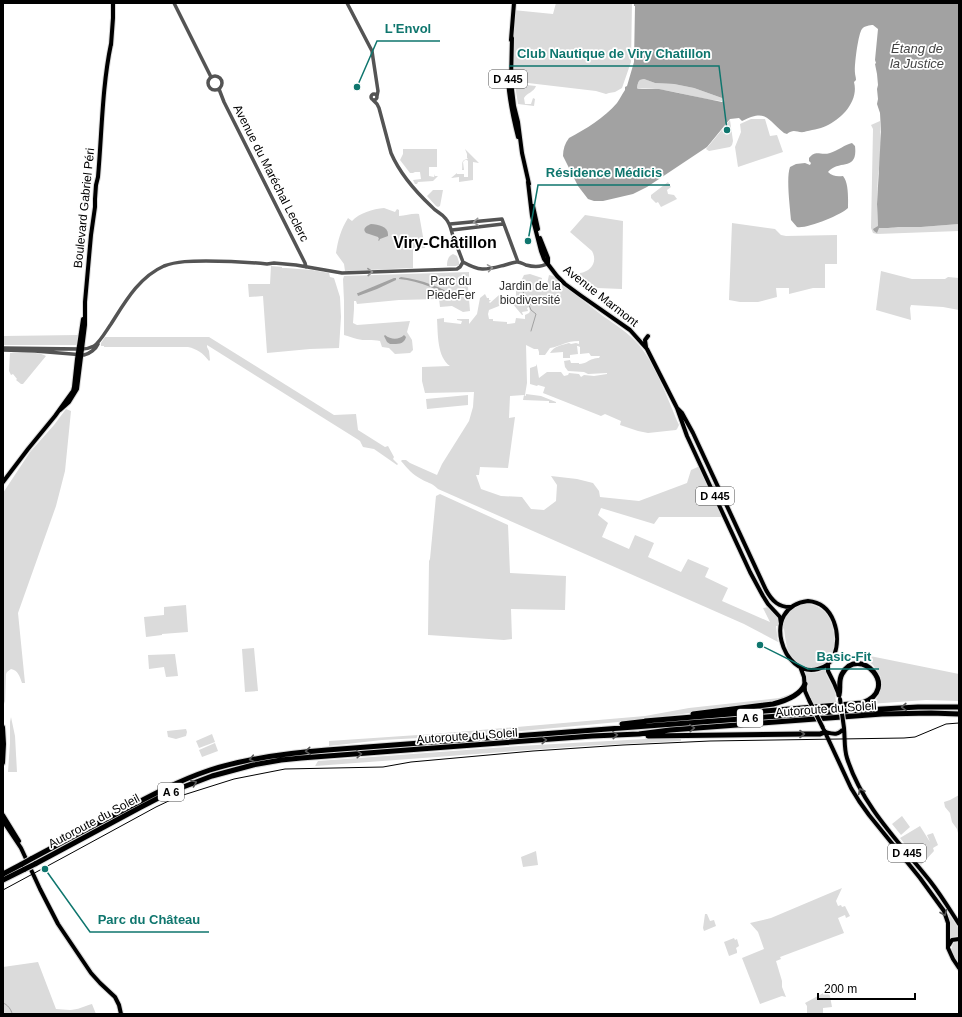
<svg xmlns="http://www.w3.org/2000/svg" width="962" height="1017" font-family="Arial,sans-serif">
<rect width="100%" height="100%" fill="#fff"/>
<path fill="#dbdbdb" d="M556,3H632L631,62L622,88L615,92L609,93L606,94L596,91L511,81L513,10L553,14Z
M641,79H644L655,83L674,84L694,88L722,98L724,101H721C713,100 705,99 697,97C678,93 657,87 638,89L637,88C638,84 638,81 641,79Z
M517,84L536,86C534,92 527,93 524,98L525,104H531L533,98L535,99L534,106L518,104L515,85Z
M751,119H765L770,136L777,135L783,152L738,167L735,147L741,132L740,124Z
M730,120L733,141L732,145L730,147L709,151L706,149Z
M880,121L881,143L880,163L878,174L877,204L878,226L879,228H888L894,227H921L959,224V231L877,234L873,233L871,228L873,129L871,125Z
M403,149H437V167H429V176L434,177L435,174V176H438L433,181L418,182L417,184H415L413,180L421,179L420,172H415L413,173H410L400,160L403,154Z
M465,149L479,163L473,162V180L459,182V177L451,178L457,173V174H464V177H468V161L467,160H465L463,162L464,170H462C463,164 460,160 468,159L467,158V154Z
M668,182L671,187L667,190L668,194L674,195L677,199L661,207L658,202L656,203L651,198V195Z
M433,190H443L440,206L438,207L436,206L427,196Z
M384,208L395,212L397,209L399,210V216C406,216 412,213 419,214L425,248L413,249V268L345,271L344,264L336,253C338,240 341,229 348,218L352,221C359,213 373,209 384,208Z
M585,215L623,221L622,289L597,288L579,278L580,273C591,271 598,262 592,251L570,232Z
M732,223L775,229L781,235L786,236L837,235V264H825V288H813L789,294V288H776L777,297L758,302H740L729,300Z
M453,254L457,256L459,262V265L456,266H447C447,261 448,256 453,254Z
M271,266L282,267V268H286L312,270L329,273L330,277L334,278L340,297L341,317L339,348L310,349L267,353L263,296L249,297L248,284H270Z
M881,271L912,279H945L948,277L959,278V310L943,307L911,305L910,308L911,320L876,310Z
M469,272V286L467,287H468L470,311L463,312L452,306L440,307L439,299L399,300L357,304L356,301H354V309L353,323L357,325L410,321L407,332L412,340L413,350L410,353L395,354L389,348L382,347L380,341C373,339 364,341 357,339C352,338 349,336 344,335V301L343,279L344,276Z
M530,274L542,278L541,283L547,284L549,275L553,276C569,290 586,303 603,316C616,325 629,333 639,345C656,365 668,400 679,425L677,429L676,430L648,433L638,431L620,425L621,421L605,414L601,416L543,393L545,387L538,385L537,386L530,384V368L536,366V364L537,366L539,378L547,372H561L564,376L568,375L569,373L579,374L581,377L584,375L594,376L607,374V373L588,374L584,372L568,371L565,367L564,361L570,360L571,363H579V364C586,364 588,360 593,359C595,358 597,358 599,358L600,356H591L589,353L580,354V347L578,346H577L578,354L570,355V358H563V352L550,353C554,346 562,345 569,343L571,344L576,343L579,344V341C565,341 562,346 550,348L545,355H539V352L538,349H534L526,345L527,383L525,395H524L526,396V394L541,396L556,402V403H549V401L523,400L524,395L510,396L509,418L515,417L508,468L480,467L479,475H476L481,489L501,496L522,497L531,509L544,510L556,501L557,485L551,476L577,479L593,483L599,491L600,497L639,501L687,483L691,470L700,466L724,517H659L654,524L601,508L598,515L608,523L602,537L629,549L635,535L654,543L648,557L681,572L688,559L709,568L705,577L728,588L722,601L770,622L763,608L769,607L779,618L778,626H776L778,642L744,624L438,489C431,482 427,483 421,479C413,475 407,468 401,461L402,460H406L410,463L437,475L442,464L469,421L473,407L474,392L425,393L422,381V367L450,366C437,357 438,334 437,319L444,318V322L461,324L462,321L457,320V319H469V324L477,314L480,298L485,294L487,298H489V300H491L489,302L490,303L499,295L504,297L499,306L489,310L488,314L489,319H493V321L507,322V324L515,323L516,318L525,319V315L529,313L530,311L529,307L527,308L528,311L522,312L523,315H522L512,303H515L516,301V284L521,281L524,275Z
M79,335L77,345H3V336Z
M105,337H209L334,415L356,414L358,430L385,447L388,446L394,457L393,459L398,464L397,465L374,449L363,447L360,441L357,439L207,345V347L209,351L210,360L209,361C203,353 197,349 188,347H104V346H101V343Z
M10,353C20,353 37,351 46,356L23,384H21L16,380L17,379L13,374L11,375L9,371Z
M468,395V405L427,409L426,399Z
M66,409L71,411L65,471L56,506L18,613L25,683H22C20,677 18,670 11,669L7,672L6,674L5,704L3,698V493L30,452L54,425Z
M440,494L508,525L510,573L566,576L565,610L511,609L512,639L504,640L428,635L429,561L430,559L436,496Z
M808,603C816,606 824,609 828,616C837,630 838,658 822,666C818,668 814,668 810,668C801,669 793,660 789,653C786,646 785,637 784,629L783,628C784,612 794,605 808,603Z
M186,605L188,632L162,634V635L146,637L144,617L164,615V607Z
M254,648L258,691L245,692L242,649Z
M175,654L178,676L166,677L164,667L149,669L148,655Z
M870,656L959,674V701L926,700L869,704L877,698L881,689V677L873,665L868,661Z
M826,669V674L835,691L836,703L814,705L808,691L805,672L816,673Z
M799,691L784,699L774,702L629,721L477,735L382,740L329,746V741L433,734L645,716L689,708L779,698Z
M11,717L15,736L17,772H8L10,743V722Z
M186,729L187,732L186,736L176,739L168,737L167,731Z
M212,734L215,742L199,748L196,741Z
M681,737V741L583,746L315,766L318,761L519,746Z
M215,743L218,751L202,757L199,750Z
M959,795V837L957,829L952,822L950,813L945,807L944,802L950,800Z
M902,816L910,827L901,835L892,824Z
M920,826L930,842L927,835L933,833L938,845L933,848L934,851L921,865L900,838Z
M536,851L538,865L523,867L521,857Z
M842,888L836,901L838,906L841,905L842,907L845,906L850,916L846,918L845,915L838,918L844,933L780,957L781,959L776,961L782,981V987L786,997L782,996L760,1004L742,958L764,949L758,932L750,923L771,918Z
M935,893L959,929V936L953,937L950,941L949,922L948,913L934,894Z
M707,914L710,921L714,920L716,926L704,931L703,928L705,914Z
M734,938L735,940L737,939L739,946L736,948L737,951V953L729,956L724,942Z
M959,940V964C954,957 949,950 954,942Z
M38,962L56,1009C61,1009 65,1010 70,1010C77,1010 85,1006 92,1004L96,1014H3V967Z
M827,991L830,996L832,1007L823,1008V1014H807V1006L805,1003Z"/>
<path fill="#a2a2a2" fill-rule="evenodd" d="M634,3H959V224L921,227H898L888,228H879L877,233L874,231L873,229L878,226L877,204L881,132L880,113L877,104L878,99L877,89L878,85L877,74L875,64L876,63L875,60L878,29L873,25C870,25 864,26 862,29C858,34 854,67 855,73C855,75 856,77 856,80L854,82C859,101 842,119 826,126C820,129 810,130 804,132C797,133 794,128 787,134L784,133C766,118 766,109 742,121L739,118L730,119L707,147L647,187L633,194L603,201H594L588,199L578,186L563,156C563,149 565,143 569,138C586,129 604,118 617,103C620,99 622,94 625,90V87L627,86L634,62L635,6H634ZM644,79L655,83L674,84L694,88L722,98L724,100L722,102L659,89H638L637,88C638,83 638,79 644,79Z
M852,143L855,146C858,172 839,159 828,172C832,176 837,177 843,176C849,183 848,199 848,208C841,215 807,229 797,227L791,220C790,207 786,178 790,167L796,164L805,163L810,165L811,163L809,161V158C816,149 820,156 830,153C837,151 846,144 852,143Z
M371,224C379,225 389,226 388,236L380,239L379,241L378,240L379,239L378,237L366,233C362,229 366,226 371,224Z
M401,277C422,280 442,287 460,299L458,301C441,290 420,281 399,279V278Z
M394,278H396V280L377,289L358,296L357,293H358Z
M385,335C391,340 399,340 404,335L406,337C404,345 397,344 390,344L387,342L384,336Z"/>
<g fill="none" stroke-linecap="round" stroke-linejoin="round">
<path stroke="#a2a2a2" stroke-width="1" d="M521,281L519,282L521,283L524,295L529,297
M525,300L527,304L528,305
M530,300L531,304L529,305L531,310L536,314L531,331
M3,1003C7,1004 12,1010 12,1014"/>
<path stroke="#d9d9d9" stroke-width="4" stroke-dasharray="4 2" stroke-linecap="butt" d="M712,484L719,499"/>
<defs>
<path id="major" d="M512,38L511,81L514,106L518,122L522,153L529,184
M511,40L514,3
M111,45L113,18V3
M508,75C508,96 513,117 518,137
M528,182L532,216L541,251L544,259L557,276L565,284L580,295L630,330L647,349L677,408L687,436L750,572L763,596L768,604L780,617L781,624
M533,206L538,229
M540,238L548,258V263
M646,347L645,340L648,336
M677,408L682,413L693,433L766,590C772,601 779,608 792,607
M60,410L69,402L77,389L85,325V302L91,235L95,207V199L96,185L98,177C102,132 102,87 111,44
M3,482L28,449L55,416L73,391L74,387L77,359L83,319
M808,601C834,603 842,635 834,656C831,663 825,667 818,669C783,679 759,607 808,601Z
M828,665V671L834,683L839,695
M801,669L804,677L805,691L809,700
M3,727L4,744L3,763
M844,728C845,738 844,749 847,758C862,806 900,843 930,881C941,895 950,910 959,924
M824,730L851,788L859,801L869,815L920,878L944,911L948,923V948L953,959L959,968
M825,732C833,734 838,736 844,728
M3,815L19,841
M3,821L21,848L40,889L58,924L91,973L100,983L115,997L119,1005L121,1014
M949,945L952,940L959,939"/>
<path id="highway" d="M693,714L773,704C785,701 800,696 805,684
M645,721L862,703C902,689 859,643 842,674C838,681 841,688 839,695
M622,724L648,721
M648,736L806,734H820L825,732
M31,859C59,844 87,829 114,815C146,798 177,781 210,770C248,758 287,753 327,750L846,711L918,707H959
M35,864L141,807L170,792L212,776L253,765L281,760L301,758L592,736L639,734L670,730L882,714L931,713L959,714
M3,874L22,864
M3,880L25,869"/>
</defs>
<use href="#major" stroke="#dbdbdb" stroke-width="6"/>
<use href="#highway" stroke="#dbdbdb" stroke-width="7"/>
<path stroke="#545454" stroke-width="3.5" d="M174,3L211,77
M347,3L372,51L373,58L378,91L377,96
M208 83a7 7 0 1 1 14 0a7 7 0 1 1-14 0Z
M219,89L224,102L305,263L306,267
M371 97a3 3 0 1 1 6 0a3 3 0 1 1-6 0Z
M373,100L377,104L379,108L391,153C400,174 416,192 432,207C436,212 442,213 446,219C451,225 451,231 454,239C457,246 460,254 463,262
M450,224L502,219L518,262
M452,230L503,224
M463,262C481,272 485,270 505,265C509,264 514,262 517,262C521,262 523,264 526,265C533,267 542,267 548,263
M3,348L82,349C86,349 90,348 94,346C100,342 106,331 111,324C125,302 139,277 164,266C177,261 192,261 206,261C227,261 247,262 267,264L274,263L296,265L342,273L457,269L460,267L463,262
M3,350L35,351L84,355C89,354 96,349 98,344"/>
<use href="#major" stroke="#000" stroke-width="4"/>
<use href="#highway" stroke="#000" stroke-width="5"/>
<path stroke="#000" stroke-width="1" d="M3,890L66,856L156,807L177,797L234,779L285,769L383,767L411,762L533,751L623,745L710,741L904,738L915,737L946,724L959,723"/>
<defs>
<path id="major-bridge" d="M840,699L844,728
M809,700L823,728"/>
<path id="highway-bridge" d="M22,864L31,859
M25,869L35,864"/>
</defs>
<use href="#major-bridge" stroke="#dbdbdb" stroke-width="6" stroke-linecap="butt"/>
<use href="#highway-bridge" stroke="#dbdbdb" stroke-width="7" stroke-linecap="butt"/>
<use href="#major-bridge" stroke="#000" stroke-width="4"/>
<use href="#highway-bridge" stroke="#000" stroke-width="5"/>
</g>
<defs><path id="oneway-chevron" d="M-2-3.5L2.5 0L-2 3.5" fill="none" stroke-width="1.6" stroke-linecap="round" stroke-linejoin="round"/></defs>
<g stroke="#989898">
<use href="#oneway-chevron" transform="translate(476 222) rotate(175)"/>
<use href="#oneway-chevron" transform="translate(490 268) rotate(-9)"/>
<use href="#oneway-chevron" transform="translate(370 272) rotate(-2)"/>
</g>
<g stroke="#595959">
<use href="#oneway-chevron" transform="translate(904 707) rotate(178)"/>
<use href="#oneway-chevron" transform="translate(692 728) rotate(-4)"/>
<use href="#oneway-chevron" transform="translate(802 734)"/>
<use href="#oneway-chevron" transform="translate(615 735) rotate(-3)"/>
<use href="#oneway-chevron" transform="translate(544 740) rotate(-4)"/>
<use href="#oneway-chevron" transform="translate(308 751) rotate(175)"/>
<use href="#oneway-chevron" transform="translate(359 754) rotate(-4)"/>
<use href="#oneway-chevron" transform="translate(252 759) rotate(168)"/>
<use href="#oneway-chevron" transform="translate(194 783) rotate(-21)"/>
<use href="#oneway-chevron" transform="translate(861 791) rotate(-117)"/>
<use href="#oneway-chevron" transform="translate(944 913) rotate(68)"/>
</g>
<g text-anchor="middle" stroke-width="3.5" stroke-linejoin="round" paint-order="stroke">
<g fill="#fff" stroke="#4c4c4c" stroke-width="1">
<rect x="489" y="70" width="38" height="18" rx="3"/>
<rect x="696" y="487" width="38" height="18" rx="3"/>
<rect x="737" y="709" width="26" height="18" rx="3"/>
<rect x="158" y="783" width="26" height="18" rx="3"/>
<rect x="888" y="844" width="38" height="18" rx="3"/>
</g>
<g font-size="11" font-weight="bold" fill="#000">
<text x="508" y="83">D 445</text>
<text x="715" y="500">D 445</text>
<text x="750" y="722">A 6</text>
<text x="171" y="796">A 6</text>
<text x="907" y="857">D 445</text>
</g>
<g font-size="12" fill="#000" stroke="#fff">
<text transform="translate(271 173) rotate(63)" y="4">Avenue du Maréchal Leclerc</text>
<text transform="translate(84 208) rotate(-84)" y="4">Boulevard Gabriel Péri</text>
<text transform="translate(601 296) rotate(38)" y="4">Avenue Marmont</text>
<text transform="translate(826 709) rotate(-4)" y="4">Autoroute du Soleil</text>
<text transform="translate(467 736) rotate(-4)" y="4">Autoroute du Soleil</text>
<text transform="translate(94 821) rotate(-28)" y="4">Autoroute du Soleil</text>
</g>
<g font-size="12" fill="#323232" stroke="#fff">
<text x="451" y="285">Parc du<tspan x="451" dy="14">PiedeFer</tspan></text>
<text x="530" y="290">Jardin de la<tspan x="530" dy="14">biodiversité</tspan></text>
</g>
<g font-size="13" font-style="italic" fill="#434343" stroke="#fff">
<text x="917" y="53">Étang de<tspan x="917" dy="15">la Justice</tspan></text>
</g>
<g font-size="16" font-weight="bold" fill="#000" stroke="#fff">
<text x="445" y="248">Viry-Châtillon</text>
</g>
</g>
<path fill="none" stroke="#0f766e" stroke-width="1.5" d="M357 87L377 41H440M727 130L719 66H509M528 241L538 185H670M760 645L808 669H879M45 869L90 932H209"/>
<g fill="#0f766e" stroke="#fff" stroke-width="1.5">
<circle cx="357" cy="87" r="4"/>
<circle cx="727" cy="130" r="4"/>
<circle cx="528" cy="241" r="4"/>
<circle cx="760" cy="645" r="4"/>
<circle cx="45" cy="869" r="4"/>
</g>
<g font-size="13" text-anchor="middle" font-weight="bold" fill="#0f766e" stroke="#fff" stroke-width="3.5" stroke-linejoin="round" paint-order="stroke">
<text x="408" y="33">L'Envol</text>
<text x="614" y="58">Club Nautique de Viry Chatillon</text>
<text x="604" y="177">Résidence Médicis</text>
<text x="844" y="661">Basic-Fit</text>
<text x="149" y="924">Parc du Château</text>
</g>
<rect width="962" height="1017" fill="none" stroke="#000000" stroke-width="8"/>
<path d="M818 993v6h97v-6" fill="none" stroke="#000000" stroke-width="2"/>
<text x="824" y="993" font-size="12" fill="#000000" stroke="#ffffff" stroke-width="3" paint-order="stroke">200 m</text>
</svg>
